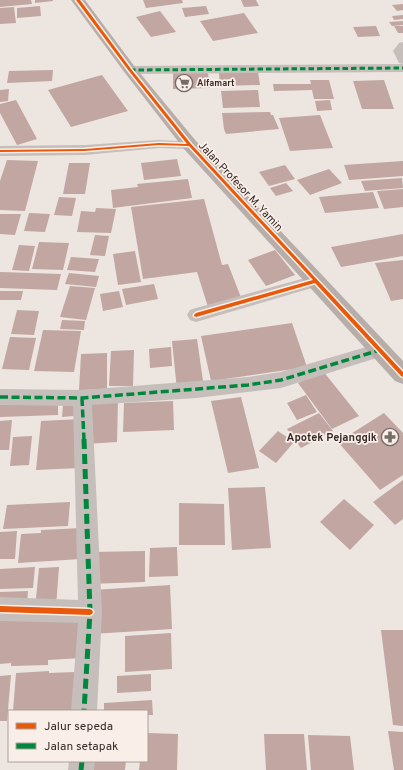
<svg xmlns="http://www.w3.org/2000/svg" width="403" height="770" font-family="Overpass,sans-serif">
<rect width="100%" height="100%" fill="#ede5e0"/>
<path fill="#c1a6a2" d="M0,0H31L32,4L0,7Z
M35,0H53V1L35,3Z
M143,0H182L183,3L146,8Z
M241,0H256L259,6L244,7Z
M403,4V10L397,11L392,5Z
M40,6L41,16L17,18V8Z
M206,6L209,14L185,17L182,8Z
M14,7L16,23L0,24V8Z
M160,11L176,32L151,37L136,17Z
M244,13L258,33L213,41L200,21Z
M403,15V19L394,20L392,16Z
M403,21V25L392,26L389,22Z
M376,26L380,36L358,37L353,27Z
M394,26H403V33H398Z
M53,70L52,81L7,83L9,71Z
M258,72L260,85L220,86L219,73Z
M173,73H208L210,88L173,89Z
M102,75L128,111L71,127L48,90Z
M310,80H329L334,99H314L312,90L274,91L273,84H311Z
M384,80L394,109H362L353,81Z
M9,89L8,101L0,102V90Z
M258,90L260,107L223,108L221,91Z
M16,100L37,139L17,145L0,113V104Z
M330,100L332,110L317,111L315,101Z
M270,112L271,115H273L279,129L226,134L224,129L222,113Z
M320,115L333,148L290,151L279,118Z
M177,159L181,176L144,180L141,163Z
M7,160L38,161L25,211L0,210V181Z
M403,161V176L349,180L344,165Z
M69,163H90L85,194H63Z
M285,165L295,179L269,186L259,172Z
M329,169L342,183L310,195L297,180Z
M402,178L403,188L365,191L361,181Z
M188,179L192,198L113,208L111,190L138,187L137,184Z
M286,183L293,191L276,196L270,188Z
M403,189V207L384,209L377,191Z
M373,192L379,208L325,213L319,197Z
M59,197L76,198L72,216L54,215Z
M204,199L222,265L228,264L242,300L208,307L197,272L143,279L131,207Z
M96,208L116,209L111,233L77,232L81,211L95,212Z
M29,213L50,214L45,232L24,231Z
M0,214H21L15,235L0,234Z
M403,234V256L341,267L331,247Z
M95,235L109,236L105,256L90,255Z
M39,242L69,243L63,270L32,269Z
M19,245L35,246L29,271L12,270Z
M275,250L295,275L266,286L248,260Z
M135,251L141,282L118,285L113,254Z
M71,257L99,259L95,272L67,270Z
M403,260V299L391,301L375,263Z
M0,272L61,274L57,290L0,288Z
M69,273L99,276L96,287L65,284Z
M154,284L158,299L126,305L122,289Z
M70,286L95,288L86,320L60,317Z
M0,291H23L21,300H0Z
M119,291L123,307L103,311L100,294Z
M17,310L39,311L34,335L11,334Z
M62,320L85,321L84,330L60,329Z
M292,323L307,367L211,381L201,336Z
M43,330L81,331L74,372L34,371Z
M10,337L36,338L29,370L2,369Z
M197,339L204,388L177,390L172,341Z
M171,347L172,366L150,368L149,349Z
M134,350L133,386H109L111,351Z
M107,353V389L79,390L81,354Z
M323,371L359,416L332,429L298,383Z
M306,395L317,412L297,420L287,403Z
M241,397L259,468L228,473L211,401Z
M118,400L117,442L85,444L87,402Z
M173,401L174,430L123,432L124,403Z
M58,402V415L0,417V405Z
M75,404L74,416L62,417L63,405Z
M319,413L333,431L301,448L287,429Z
M384,413L403,433V475L380,490L338,442Z
M81,419L79,468L36,470L41,421Z
M12,420L9,450H0V421Z
M278,431L294,442L276,463L259,451Z
M32,436L29,465L10,466L13,437Z
M403,480V519L395,525L373,502Z
M265,487L271,548L232,550L228,488Z
M344,499L374,525L350,550L320,522Z
M70,502L68,526L3,529L7,505Z
M179,503L224,504L225,545H179Z
M82,528L81,559L18,563L21,534L41,533V530Z
M17,531L15,559H0V532Z
M177,547L178,576L149,577L150,548Z
M145,551V582L89,584L91,552Z
M35,567L33,588L0,589V569Z
M59,567L56,607L35,608L39,568Z
M170,585L172,629L92,634L93,590Z
M28,591L27,605L0,607V592Z
M0,618L83,620L81,658L48,660V665L11,666V663L0,664Z
M381,630H403V726L393,725Z
M171,633L172,669L125,672V636Z
M49,671V673L76,672L75,711H13L16,673Z
M151,674V691L117,693V676Z
M11,675L7,721H0V676Z
M152,700L153,715H147V711H104V703Z
M388,731L403,732V770H394Z
M147,733L178,734L177,770H139L140,761H147Z
M264,734H304L307,770H266Z
M308,735L350,736L354,770H311Z
M87,761H126L125,770H87Z"/>
<g fill="none" stroke-linecap="round" stroke-linejoin="round">
<path fill="#c6beba" fill-rule="evenodd" d="M403,42V64L399,63L393,51L399,43Z
M403,64V72L130,74L125,73L124,70L125,67L130,66Z
M159,140L195,142L197,145L195,148L190,149L159,148L85,155L0,156V146L85,145Z
M316,275L322,277L324,281L322,285L196,322L190,320L187,315L190,310L196,308Z
M380,343L386,345L389,350L386,355L281,388L196,398L92,405L102,612L97,711H71L78,623L0,621V597L78,600L73,406L0,405V389L82,390L248,377L281,372Z
M69,761H95L94,770H68Z"/>
<path fill="#b7aeaa" fill-rule="evenodd" d="M71,0H85L135,67L196,141L403,361V384L395,381L184,149L125,73Z"/>
<path stroke="#00873e" stroke-width="3" stroke-dasharray="5.5 3" stroke-linecap="butt" d="M130,70L403,68"/>
<path stroke="#00873e" stroke-width="3.5" stroke-dasharray="8 3.5" stroke-linecap="butt" d="M0,397L82,398L248,385L281,380L380,350
M82,398L84,440"/>
<path stroke="#00873e" stroke-width="5" stroke-dasharray="10 5" stroke-linecap="butt" d="M84,439L90,612L84,711
M81,770L82,761"/>
<defs>
<path id="cycleway" d="M76,0H80L131,69L191,144L403,372V377L401,376L315,283L196,317L194,316V315L196,313L313,280L189,146L159,145L85,151L0,152V150L85,149L159,143L187,144L129,71Z
M0,606L90,609L92,610L93,612L92,614L90,615L0,612Z"/>
</defs>
<use href="#cycleway" stroke="#faefe8" stroke-width="3"/>
<use href="#cycleway" fill="#e8590c" fill-rule="evenodd"/>
</g>
<defs>
<symbol id="supermarket-ring" viewBox="-11 -11 22 22"><circle r="9.5" fill="#faefe8" stroke="#776b68" stroke-width="1.5"/><path d="M-6-5.5h2.5l.6 2H6L4.5 2H-2.5L-4.4-4H-6ZM-1.5 3.2a1.3 1.3 0 1 0 .1 0ZM3 3.2a1.3 1.3 0 1 0 .1 0Z" fill="#776b68"/></symbol>
<symbol id="pharmacy-ring" viewBox="-11 -11 22 22"><circle r="9.5" fill="#faefe8" stroke="#776b68" stroke-width="1.5"/><path d="M-2-6h4v4h4v4h-4v4h-4v-4h-4v-4h4Z" fill="#776b68"/></symbol>
</defs>
<g fill-rule="evenodd">
<use href="#supermarket-ring" x="174" y="73" width="20" height="20"/>
<use href="#pharmacy-ring" x="380" y="427" width="20" height="20"/>
</g>
<g text-anchor="middle" stroke-width="3.5" stroke-linejoin="round" paint-order="stroke">
<g font-size="9" font-weight="bold" fill="#372a28" stroke="#faefe8" text-anchor="start">
<text x="197" y="86">Alfamart</text>
</g>
<g font-size="11" fill="#372a28" stroke="#faefe8">
<text transform="translate(241 186) rotate(47)" y="4">Jalan Profesor M. Yamin</text>
</g>
<g font-size="11" font-weight="bold" fill="#372a28" stroke="#faefe8" text-anchor="end">
<text x="377" y="441">Apotek Pejanggik</text>
</g>
</g>
<rect x="8" y="710" width="140" height="52" fill="#faefe8" stroke="#aca09b"/>
<rect x="16" y="723" width="20" height="6" fill="#e8590c" stroke="#aca09b"/>
<text x="44" y="730" font-size="12" fill="#372a28">Jalur sepeda</text>
<rect x="16" y="743" width="20" height="6" fill="#00873e" stroke="#aca09b"/>
<text x="44" y="750" font-size="12" fill="#372a28">Jalan setapak</text>
</svg>
